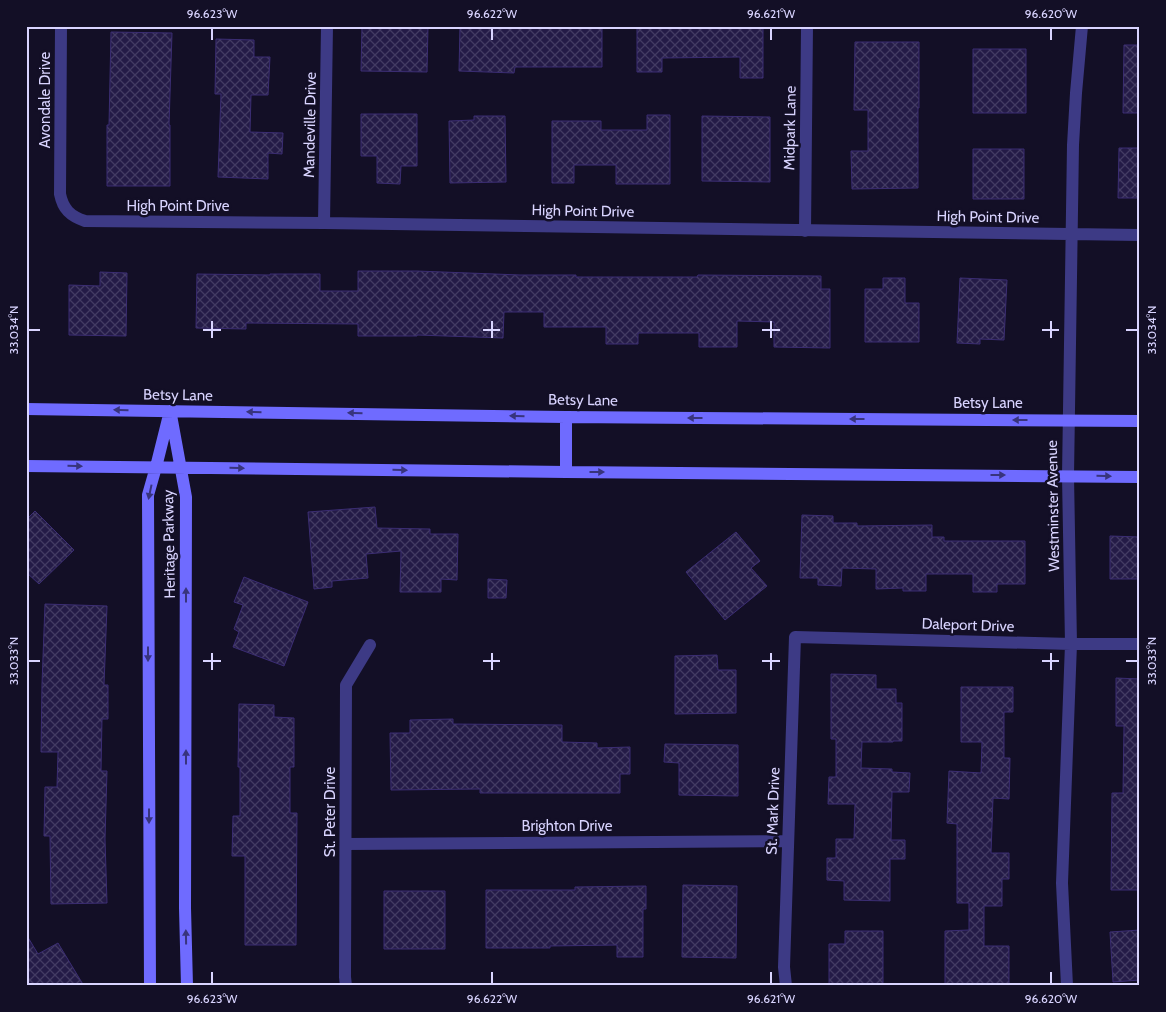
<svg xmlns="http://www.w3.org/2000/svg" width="1166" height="1012" font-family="Cabin,sans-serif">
<defs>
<pattern id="building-cross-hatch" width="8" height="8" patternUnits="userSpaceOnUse" patternTransform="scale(1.25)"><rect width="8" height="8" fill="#241b47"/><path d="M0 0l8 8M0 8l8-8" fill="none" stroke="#433b63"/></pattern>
</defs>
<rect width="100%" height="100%" fill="#130f26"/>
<path fill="url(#building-cross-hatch)" stroke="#3b2d73" d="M362,26H428L427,72L361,71Z
M460,26H602V67H515L514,73L459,71Z
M637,26H763V78H740V57L662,58V72H637Z
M111,32L172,33L169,125H170V186H107V125H109Z
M216,39L254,40V57H270L268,95H251L250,132L283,133L282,154L268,153V179L218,177L221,94H215Z
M855,42H919V108H918V188L852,189L851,151H868V110H854Z
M1124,45H1140V113H1123Z
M973,49H1026V113H973Z
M361,114H417V166H401L400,184L377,183V156H361Z
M647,115H670V184H616V165H574V183H552V121H601V130H647Z
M474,116H505L506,182L450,183L449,121L474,120Z
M702,116L770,117V182L702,181Z
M1119,148H1140V198H1118Z
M973,149H1024V199H973Z
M358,271H417L520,275H576V277H697L698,275L821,276V289H830V348L774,347V322L737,321V347H699V333H638V344H606V327H544V312H504L503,338L417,335V336H358V324L246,323V329L196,328L197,274L270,275V274H320V291H358Z
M100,272L127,273L126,336L69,335V285L100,286Z
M883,278H905V303H919V342H865V289H883Z
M960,278L1007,280L1004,340L980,339V344L957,343Z
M375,507L377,528L430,529V534H458L457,580L441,579V592H400L401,551L366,554L368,578L332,581V587L314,589L308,512Z
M35,511L74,550L39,584L26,572V520Z
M802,515L833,516V523H857V526L932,525V537H944V541H1025V584H997V592H973V574H926V591H903V588L876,589V569L842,568L841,586L818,585V578H800Z
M736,532L760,561L751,568L767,586L725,620L686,572Z
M1110,536L1140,537V579H1110Z
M244,577L308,602L284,666L233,647L239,632L234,629L243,605L234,602Z
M488,579L507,580L506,598H488Z
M45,604L107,606L104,685H108V719H102L101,771H107L105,839L107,903L51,904L50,836H44L45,787H57L58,752H41L42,684Z
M717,655L718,670H736V713L675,714V656Z
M831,674L876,675V689H896V703H902V741H893V742H862L861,768L892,769V772L910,773L909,792H892L891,840H905V859H890V901L844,900V881L827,880V858H836V839H854L855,804H828L829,777H836V739H831Z
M1116,678L1140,679V890H1111L1112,793H1123L1124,726H1116Z
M961,687H1013V712H1004V758H1010L1009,799L993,798L991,853H1009V879H1002V906H984V946H1009V986H945V931L969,930V903H957V824L947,823L949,771L981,773L982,742H961Z
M239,704L274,705V717L294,718V767H290V813H297L296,945H245V856H232L233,816H240V767H238Z
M453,719V724L562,725V742L597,743V748L630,747V774H620V793H480V789L391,790L390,733H410V720Z
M665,744L738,745V796L679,795V763L664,762Z
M683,885L737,886L736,958L682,957Z
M646,886V909H643V957H617V945L550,946V948H486V890H575V887Z
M384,891H445V949H384Z
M1140,930V980L1113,982L1110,932Z
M845,931H883V986H829V944H845Z
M26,934L38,954L58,943L84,986H26Z"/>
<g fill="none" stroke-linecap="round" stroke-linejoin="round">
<path stroke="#3d3a85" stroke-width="12" d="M61,26L60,194C63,209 70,216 85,221L324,223L1140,235
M324,223L327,26
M805,231L807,26
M346,844L788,841
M346,986L345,977L346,685L370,645
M786,986L784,967L795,637L1071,644H1140
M1067,986L1062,883L1071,644L1068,476L1073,145L1076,93L1082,26"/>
<path stroke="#6f6bff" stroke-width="12" d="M26,409L566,417L1140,421
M171,415L186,497L185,908L187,986
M566,417V472
M26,466L566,472L1140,477
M150,986L148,495L156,467L170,411"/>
</g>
<defs><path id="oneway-solid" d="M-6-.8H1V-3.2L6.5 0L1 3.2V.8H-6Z" transform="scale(1.25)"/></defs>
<g fill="#38347d">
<use href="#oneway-solid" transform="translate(121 410) rotate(-179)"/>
<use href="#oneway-solid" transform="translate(254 412) rotate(-179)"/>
<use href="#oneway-solid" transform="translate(355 413) rotate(-179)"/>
<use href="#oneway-solid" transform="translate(517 416) rotate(-179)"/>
<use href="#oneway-solid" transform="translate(695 418) rotate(-180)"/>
<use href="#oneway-solid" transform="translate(857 419) rotate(-180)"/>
<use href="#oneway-solid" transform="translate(1020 420) rotate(-180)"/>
<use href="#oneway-solid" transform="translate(75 466) rotate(1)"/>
<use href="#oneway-solid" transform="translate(237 468) rotate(1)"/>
<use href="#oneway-solid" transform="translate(400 470) rotate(1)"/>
<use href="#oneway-solid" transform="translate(597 472)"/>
<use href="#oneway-solid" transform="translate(998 475)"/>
<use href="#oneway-solid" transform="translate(1104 476) rotate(1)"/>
<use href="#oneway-solid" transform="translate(150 492) rotate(102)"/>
<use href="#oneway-solid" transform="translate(186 595) rotate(-90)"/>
<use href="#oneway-solid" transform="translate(148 654) rotate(90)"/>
<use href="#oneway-solid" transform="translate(186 757) rotate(-90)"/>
<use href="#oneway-solid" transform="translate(149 816) rotate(90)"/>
<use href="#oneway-solid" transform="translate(186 937) rotate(-91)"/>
</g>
<path fill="none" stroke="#d9d4ff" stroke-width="2" d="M212,28V40M492,28V40M771,28V40M1051,28V40M212,321V338M492,321V338M771,321V338M1051,321V338M28,330H40M203,330H221M483,330H500M762,330H780M1042,330H1059M1126,330H1138M212,653V670M492,653V670M771,653V670M1051,653V670M28,661H40M203,661H221M483,661H500M762,661H780M1042,661H1059M1126,661H1138M212,972V984M492,972V984M771,972V984M1051,972V984"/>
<g text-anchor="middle" stroke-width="5" stroke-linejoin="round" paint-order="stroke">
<g font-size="15" fill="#d9d4ff" stroke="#130f26">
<text transform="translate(45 100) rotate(-90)" y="5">Avondale Drive</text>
<text transform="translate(310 125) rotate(-89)" y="5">Mandeville Drive</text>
<text transform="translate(790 128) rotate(-89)" y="5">Midpark Lane</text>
<text x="178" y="211">High Point Drive</text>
<text transform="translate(583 211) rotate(1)" y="5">High Point Drive</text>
<text transform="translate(988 217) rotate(1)" y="5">High Point Drive</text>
<text transform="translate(178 395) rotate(1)" y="5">Betsy Lane</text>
<text transform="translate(583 400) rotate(1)" y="5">Betsy Lane</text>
<text x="988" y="408">Betsy Lane</text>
<text transform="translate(1053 506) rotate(-91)" y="5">Westminster Avenue</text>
<text transform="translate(169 544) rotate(-91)" y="5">Heritage Parkway</text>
<text transform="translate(968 625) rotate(2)" y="5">Daleport Drive</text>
<text transform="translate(773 811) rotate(-88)" y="5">St. Mark Drive</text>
<text transform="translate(330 812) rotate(-90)" y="5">St. Peter Drive</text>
<text x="567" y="831">Brighton Drive</text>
</g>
</g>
<rect width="1166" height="1012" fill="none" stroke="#130f26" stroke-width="55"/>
<rect x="28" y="28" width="1110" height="956" fill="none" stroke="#d9d4ff" stroke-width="2"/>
<g font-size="12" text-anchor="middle" fill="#d9d4ff">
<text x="212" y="18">96.623°W</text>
<text x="492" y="18">96.622°W</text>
<text x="771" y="18">96.621°W</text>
<text x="1051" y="18">96.620°W</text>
<text transform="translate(14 330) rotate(-90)" y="4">33.034°N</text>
<text transform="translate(1152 330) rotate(-90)" y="4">33.034°N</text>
<text transform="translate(14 661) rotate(-90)" y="4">33.033°N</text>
<text transform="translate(1152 661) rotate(-90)" y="4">33.033°N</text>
<text x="212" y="1003">96.623°W</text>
<text x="492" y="1003">96.622°W</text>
<text x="771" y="1003">96.621°W</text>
<text x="1051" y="1003">96.620°W</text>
</g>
</svg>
